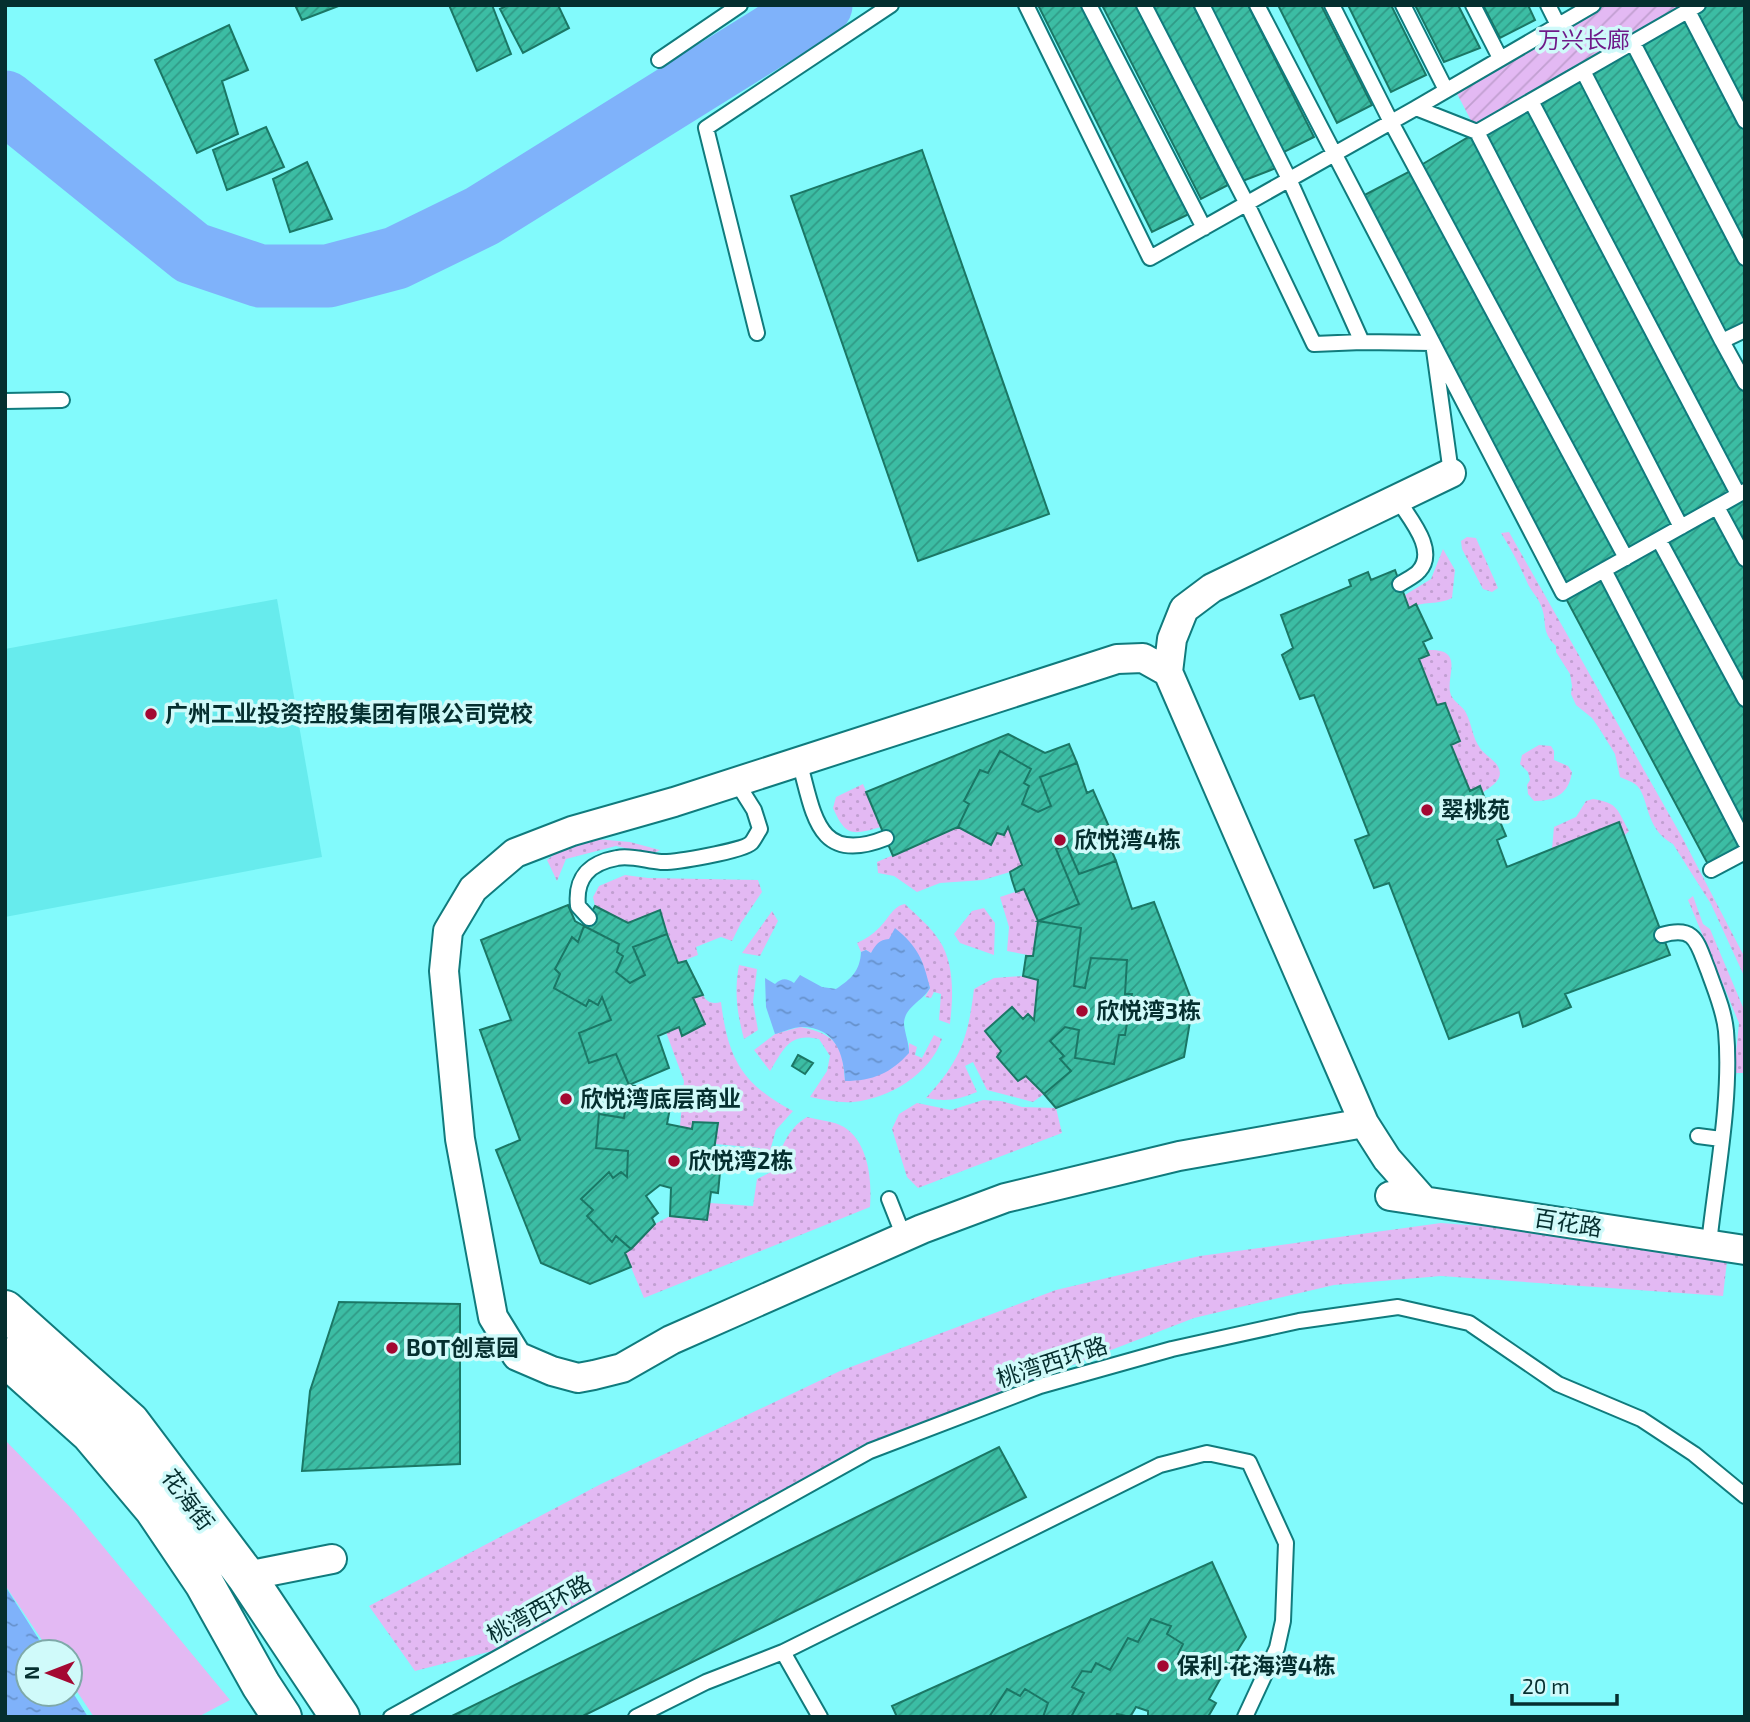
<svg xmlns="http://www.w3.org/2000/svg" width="1750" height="1722" font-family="'Exo 2','Noto Sans SC',sans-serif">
<defs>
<pattern id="grass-dots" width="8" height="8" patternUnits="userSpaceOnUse" patternTransform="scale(1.75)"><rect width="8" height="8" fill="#e3b9f3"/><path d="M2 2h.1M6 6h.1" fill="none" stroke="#c19fd1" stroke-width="1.8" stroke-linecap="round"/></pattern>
<pattern id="garden-furrows" width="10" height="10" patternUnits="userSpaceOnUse" patternTransform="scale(1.75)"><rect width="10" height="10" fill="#e3b9f3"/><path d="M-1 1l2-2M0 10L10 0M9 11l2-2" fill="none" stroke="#c19fd1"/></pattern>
<pattern id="water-ripples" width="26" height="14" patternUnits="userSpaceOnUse" patternTransform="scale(1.75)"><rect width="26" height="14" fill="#7fb2fa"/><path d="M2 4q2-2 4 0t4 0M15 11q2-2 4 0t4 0" fill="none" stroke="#6691cb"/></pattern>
<pattern id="building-hatch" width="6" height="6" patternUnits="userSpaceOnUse" patternTransform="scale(1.75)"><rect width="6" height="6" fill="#3cbda4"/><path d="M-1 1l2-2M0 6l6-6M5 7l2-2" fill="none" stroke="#309a86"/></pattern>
</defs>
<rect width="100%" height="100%" fill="#82fafc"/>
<path fill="#67ebed" d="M277,599L322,857L5,917V649Z"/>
<path fill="url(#grass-dots)" d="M1509,532L1682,837L1745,958V978L1711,904L1673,844C1643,828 1650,795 1635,784C1631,781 1624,779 1620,777L1615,754L1599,728L1592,718L1576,705L1571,694L1572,686L1570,674L1556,652V646C1540,631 1548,622 1541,606C1538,597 1530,590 1527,582C1519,564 1511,549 1501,533Z
M1467,537L1476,538L1498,588L1492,592L1483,589L1462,549L1461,541Z
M1443,549L1455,570L1452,598C1439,605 1422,601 1409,608L1405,595L1431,579Z
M1427,650C1469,648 1442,680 1452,697C1455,703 1463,706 1466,713C1472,724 1472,737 1480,748C1486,757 1499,761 1500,773C1500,782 1489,788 1482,793L1480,787L1470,791L1451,745L1445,703L1437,705L1419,659L1429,655Z
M1539,745L1551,746L1554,751V760L1568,766L1572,772C1569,794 1555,801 1534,801L1528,794L1527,785L1530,780L1528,772L1520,764L1522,755Z
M863,784L881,827C852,835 846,837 833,808L836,797Z
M1593,799C1619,803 1617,810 1629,831L1624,836L1619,822L1552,849L1554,827L1576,817L1586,801Z
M958,827L991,845L997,833L1008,827L1022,865L1010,872L983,880L940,883L917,892L894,876L878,873L877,862Z
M596,839L630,842L660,850L653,854L616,846L566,859L557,881L547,860L565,846Z
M625,875L648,878L758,880L762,892L741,923L732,941L721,937L696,947L698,955L678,963L660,910L628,923L595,906L593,897L599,886Z
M1024,889L1038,921L1033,956L1007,951L1009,927L1000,897Z
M1693,896L1703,924L1710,929L1745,1012L1744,1073H1734L1739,1023L1688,900Z
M905,904C916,915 930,926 939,940C955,964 953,997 950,1024L939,1020L941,994L934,992L931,998L925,997L930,988L920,957L889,939L871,953L866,950L861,952L857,943C866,939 873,934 880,927C889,918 893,906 905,904Z
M984,908L995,923L994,955L960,943L954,934L972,911Z
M772,911L778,921L760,956L742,953Z
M739,965L757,969L753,1002L758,1030L744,1039C737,1013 734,992 739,965Z
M1023,976L1038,980L1034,1020L1023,1019L1012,1007L985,1032L1001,1051L1018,1081L1026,1076L1044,1094L1033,1102L987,1090L973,1062L965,1066L977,1092C958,1100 946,1102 926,1098C960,1061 968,1039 974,989L994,978Z
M703,995C707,1003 713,1004 721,1002C728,1059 742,1084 793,1111L776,1130L769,1154L759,1167L760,1148L715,1144L718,1123L693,1122L692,1129L680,1126L684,1081L666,1032L679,1027L682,1036L705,1025L693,998Z
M800,1027C836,1034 843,1045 845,1081L909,1053V1043L917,1047L915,1055L922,1058L934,1035L942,1039C930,1074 889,1099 853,1102C838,1103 825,1100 810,1097L827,1071L830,1056L819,1039C789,1032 784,1049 770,1071L754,1050L775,1034Z
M983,1100L1001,1101L1022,1107L1056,1108L1062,1133L918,1188L907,1177L892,1129L899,1114L917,1103L951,1110Z
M807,1117C818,1120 834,1121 844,1127C869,1143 872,1181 870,1207L644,1298L625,1253L655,1224L670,1216L706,1220L710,1203L753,1206L757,1179L771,1172C782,1151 785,1130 807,1117Z
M1441,1223L1729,1244L1723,1296L1441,1276L1334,1285L1194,1318L997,1394L721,1526L496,1650L415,1671L369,1606L601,1484L840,1371L1056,1290L1200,1256Z"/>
<path fill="#e3b9f3" d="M5,1440L73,1510L230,1700L198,1717H94L70,1681V1652H50L5,1585Z"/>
<path fill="url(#garden-furrows)" d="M1592,5H1685L1477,132L1453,86Z"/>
<path fill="url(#water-ripples)" d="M895,928C918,947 923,959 930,988C923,1001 904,1007 904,1024C905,1034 909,1043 909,1053C891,1073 873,1081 845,1081C844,1054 835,1027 802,1027C793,1027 783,1032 775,1034L766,1007L765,978L775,984C782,978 786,978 794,983L800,975L822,987L836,989C851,979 860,971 861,952L866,950L871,953C876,944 879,940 889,939Z
M5,1586L47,1652H28V1694H70V1688L88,1717H5Z"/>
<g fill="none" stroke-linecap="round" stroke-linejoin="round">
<path stroke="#7fb2fa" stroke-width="63" d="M5,102L192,253L260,276H328L396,258L482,216L821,5"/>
</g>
<path fill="url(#building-hatch)" stroke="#1b7765" stroke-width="2" d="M295,5H341L302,20Z
M449,5H492L511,54L477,71Z
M508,5H558L569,28L523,53L500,9Z
M1038,5H1084L1189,214L1152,232Z
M1102,5H1136L1228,185L1201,199Z
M1150,5H1193L1276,168L1240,182Z
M1208,5H1248L1314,137L1282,153Z
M1278,5H1321L1372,105L1337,123Z
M1348,5H1391L1426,75L1391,92Z
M1415,5H1458L1480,48L1444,62Z
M1483,5H1528L1535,20L1500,38Z
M1698,5H1745V121L1688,11Z
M1688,11L1745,121V258L1633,43Z
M229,25L248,70L222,81L238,134L197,153L155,60Z
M1633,43L1745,258V330L1722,341L1583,71Z
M1583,71L1745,382V490L1738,494L1531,101Z
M1531,101L1738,494L1681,527L1477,132Z
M266,127L284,167L227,190L213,150Z
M1477,132L1681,527L1626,558L1416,168Z
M922,150L1049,514L918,561L791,196Z
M307,162L332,219L290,232L273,179Z
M1416,168L1626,558L1563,593L1357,199Z
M1745,491V559L1717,507Z
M1717,507L1745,559V699L1659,540Z
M1659,540L1745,699V842L1604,570Z
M1395,570L1409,608L1416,604L1432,638L1423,642L1429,655L1419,659L1437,705L1445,703L1460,741L1451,745L1470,791L1480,786L1485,799L1490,798L1506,836L1497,840L1507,867L1619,822L1670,955L1565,994L1571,1007L1523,1027L1519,1012L1449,1039L1389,883L1374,888L1355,840L1369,835L1314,695L1300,699L1282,655L1293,648L1281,615L1351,586L1349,580L1368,572L1371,580Z
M1604,570L1745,852L1711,870L1563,593Z
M1008,734L1045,753L1069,744L1077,763L1040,777L1051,806L1038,812L1022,804L1029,786L1024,783L1031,769L1000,751L988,773L980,770L964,801L969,804L958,827L893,856L866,792Z
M1000,751L1031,769L1024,783L1029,786L1022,804L1038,812L1051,806L1040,777L1077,763L1087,793L1093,790L1110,829L1103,830L1116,861L1079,874L1067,846L1056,849L1079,904L1038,921L1024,889L1016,892L1012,880L1010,872L1022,865L1008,827L1004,835L997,833L991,845L958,827L969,804L964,801L980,770L988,773Z
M1067,846L1079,874L1116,861L1132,909L1154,902L1193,1004L1184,1057L1056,1108L1044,1094L1071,1071L1060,1059L1064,1056L1050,1041L1065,1027L1079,1030L1075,1058L1114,1064L1119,1035H1125L1132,994H1125L1127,960L1091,958L1085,988L1074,986L1081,928L1038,921L1079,904L1056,849Z
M568,905L575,921L584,926L578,942L572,937L555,969L560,974L554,988L586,1006L589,1000L598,1005L602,997L611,1020L579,1033L589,1063L616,1054L629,1085L624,1118L599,1114L596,1148L628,1151L627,1177L621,1172L613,1178L609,1172L581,1199L593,1210L587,1216L612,1242L616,1236L631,1249L625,1253L631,1267L590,1284L541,1263L496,1150L520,1140L480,1030L511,1020L481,940Z
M595,906L628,923L660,910L667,934L633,947L645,975L630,983L616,972L623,956L617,952L619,944L584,926Z
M1038,921L1081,928L1074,986L1085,988L1091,958L1127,960L1125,994H1132L1125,1035H1119L1114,1064L1075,1058L1079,1030L1065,1027L1050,1041L1064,1056L1060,1059L1071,1071L1044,1094L1026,1076L1018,1081L997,1057L1001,1051L985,1031L1012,1007L1023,1019L1028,1014L1034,1020L1038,980L1023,976L1026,956H1033Z
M584,926L619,944L617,952L623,956L616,972L630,983L645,975L633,947L667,934L678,963L686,961L703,995L693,998L705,1024L682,1036L679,1027L658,1036L669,1068L629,1085L616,1054L589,1063L579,1033L611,1020L602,997L598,1005L589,1000L586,1006L554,988L560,974L555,969L572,937L578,942Z
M798,1055L813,1063L805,1074L792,1066Z
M629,1085L673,1092L667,1124L692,1129L693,1122L718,1123L714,1150L722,1151L718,1193L711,1192L707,1220L670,1216L671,1188L660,1185L646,1196L658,1213L652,1218L655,1224L631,1249L616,1236L612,1242L587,1216L593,1210L581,1199L609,1172L613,1178L621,1172L627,1177L628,1151L596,1148L599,1114L624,1118Z
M339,1302L460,1304V1464L302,1471L310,1391Z
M999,1447L1026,1497L581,1717H450Z
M1212,1562L1246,1637L1224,1672L1197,1656L1193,1662L1178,1654L1183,1644L1167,1634L1171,1626L1151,1619L1138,1642L1128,1638L1110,1670L1096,1663L1091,1672L1082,1671L1072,1687L1084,1693L1071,1717H1043L1048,1703L1025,1689L1020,1696L1007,1689L989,1717H897L892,1706Z
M1151,1619L1171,1626L1167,1634L1183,1644L1178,1654L1193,1662L1197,1656L1224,1672L1209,1699L1216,1703L1208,1717H1148V1711L1136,1707L1130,1717L1117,1714L1116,1717H1071L1084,1693L1072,1687L1082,1671L1091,1672L1096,1663L1110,1670L1128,1638L1138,1642Z
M1007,1689L1020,1696L1025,1689L1048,1703L1043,1717H989Z"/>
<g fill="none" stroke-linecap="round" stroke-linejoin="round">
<defs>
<path id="lane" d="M1026,5L1150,258L1416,108L1477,132L1698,5
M1089,5L1204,228
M1144,5L1247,204L1314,344L1362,342L1433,343L1451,473
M1202,5L1289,179L1362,342
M1257,5L1563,593L1745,491
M1332,5L1391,122L1626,558
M1403,5L1446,90
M1473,5L1500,58
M1548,5L1558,25
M1688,11L1745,121
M1633,43L1745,258
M659,60L740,5
M1583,71L1722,341
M1531,101L1738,494
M1416,108L1593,5
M1477,132L1681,527
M1745,330L1722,341L1745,383
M757,333L706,128L891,5
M5,401L62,400
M1398,500C1409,518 1438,550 1419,571C1415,576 1406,580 1400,584
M1717,507L1745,559
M1659,540L1745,699
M1604,570L1745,842
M799,761C814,813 816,866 886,838
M1711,870L1745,852
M589,918L578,906C575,878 589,863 617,858C631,855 647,861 661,862C673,863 743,851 751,843C754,840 757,833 760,829L754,810L737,783
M1662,935C1696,925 1697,943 1708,970C1715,990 1724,1010 1726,1031C1732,1098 1716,1177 1709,1244
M1698,1136L1721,1139
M889,1199L904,1237
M783,1652L820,1717
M391,1717L870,1451L1040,1386L1172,1349L1299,1321L1398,1307L1469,1323L1558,1384L1641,1419L1694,1454L1745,1496
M636,1717L706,1682L783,1652L1160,1465L1207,1453L1249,1462L1286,1543L1283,1621L1277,1648L1245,1717"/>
<path id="street" d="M1168,672L1172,639L1184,609L1212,588L1451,473
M1364,1123L1168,672L1143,658L1117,659L674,802L572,831L515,853L473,889L448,931L444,971L460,1139L493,1317L517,1356L552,1371L578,1378L594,1375L622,1368L671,1340L922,1229L1005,1198L1179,1156L1364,1123L1387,1159L1424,1201
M1390,1196L1745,1250
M246,1576L332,1559"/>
<path id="secondary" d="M5,1310L130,1422L246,1576L340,1717
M5,1357L90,1433L154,1509L204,1583L261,1685L282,1717"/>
</defs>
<use href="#lane" stroke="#107b7d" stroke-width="18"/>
<use href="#street" stroke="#107b7d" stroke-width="32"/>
<use href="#secondary" stroke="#107b7d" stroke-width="42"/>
<use href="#lane" stroke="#fff" stroke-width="14"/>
<use href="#street" stroke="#fff" stroke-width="28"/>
<use href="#secondary" stroke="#fff" stroke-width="38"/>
</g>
<g fill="#a40832" stroke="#d0fafa" stroke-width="2.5">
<circle cx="151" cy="714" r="7"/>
<circle cx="1427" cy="810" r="7"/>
<circle cx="1060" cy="840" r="7"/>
<circle cx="1082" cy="1011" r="7"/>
<circle cx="566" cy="1099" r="7"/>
<circle cx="674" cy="1161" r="7"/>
<circle cx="392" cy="1348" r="7"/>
<circle cx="1163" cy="1666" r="7"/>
</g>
<g text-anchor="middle" stroke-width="7" stroke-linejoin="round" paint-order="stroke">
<g font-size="23" fill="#6f1a89" stroke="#d0fafa">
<text x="1584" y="48">万兴长廊</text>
</g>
<g font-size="23" font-weight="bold" fill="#052f2f" stroke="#d0fafa" text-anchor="start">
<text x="165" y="722">广州工业投资控股集团有限公司党校</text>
<text x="1441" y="818">翠桃苑</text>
<text x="1074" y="848">欣悦湾4栋</text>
<text x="1096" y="1019">欣悦湾3栋</text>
<text x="580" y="1107">欣悦湾底层商业</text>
<text x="688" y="1169">欣悦湾2栋</text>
<text x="406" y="1356">BOT创意园</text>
<text x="1177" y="1674">保利·花海湾4栋</text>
</g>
<g font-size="23" fill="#052f2f" stroke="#d0fafa">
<text transform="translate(1568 1223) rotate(9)" y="8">百花路</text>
<text transform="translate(1052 1362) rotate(-18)" y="8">桃湾西环路</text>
<text transform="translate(188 1500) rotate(53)" y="8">花海街</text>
<text transform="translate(539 1609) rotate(-29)" y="8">桃湾西环路</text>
</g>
</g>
<rect width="1750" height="1722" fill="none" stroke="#052f2f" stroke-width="14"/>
<g transform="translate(49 1673) rotate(270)"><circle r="33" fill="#d0fafa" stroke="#7fa9a9" stroke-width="2"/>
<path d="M0-5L12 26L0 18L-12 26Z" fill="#a40832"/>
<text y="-10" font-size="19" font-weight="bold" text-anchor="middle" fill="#052f2f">N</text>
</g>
<path d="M1512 1694v10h105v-10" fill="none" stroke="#052f2f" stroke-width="3.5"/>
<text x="1522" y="1694" font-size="21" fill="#052f2f" stroke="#d0fafa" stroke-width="5" paint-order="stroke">20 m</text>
</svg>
